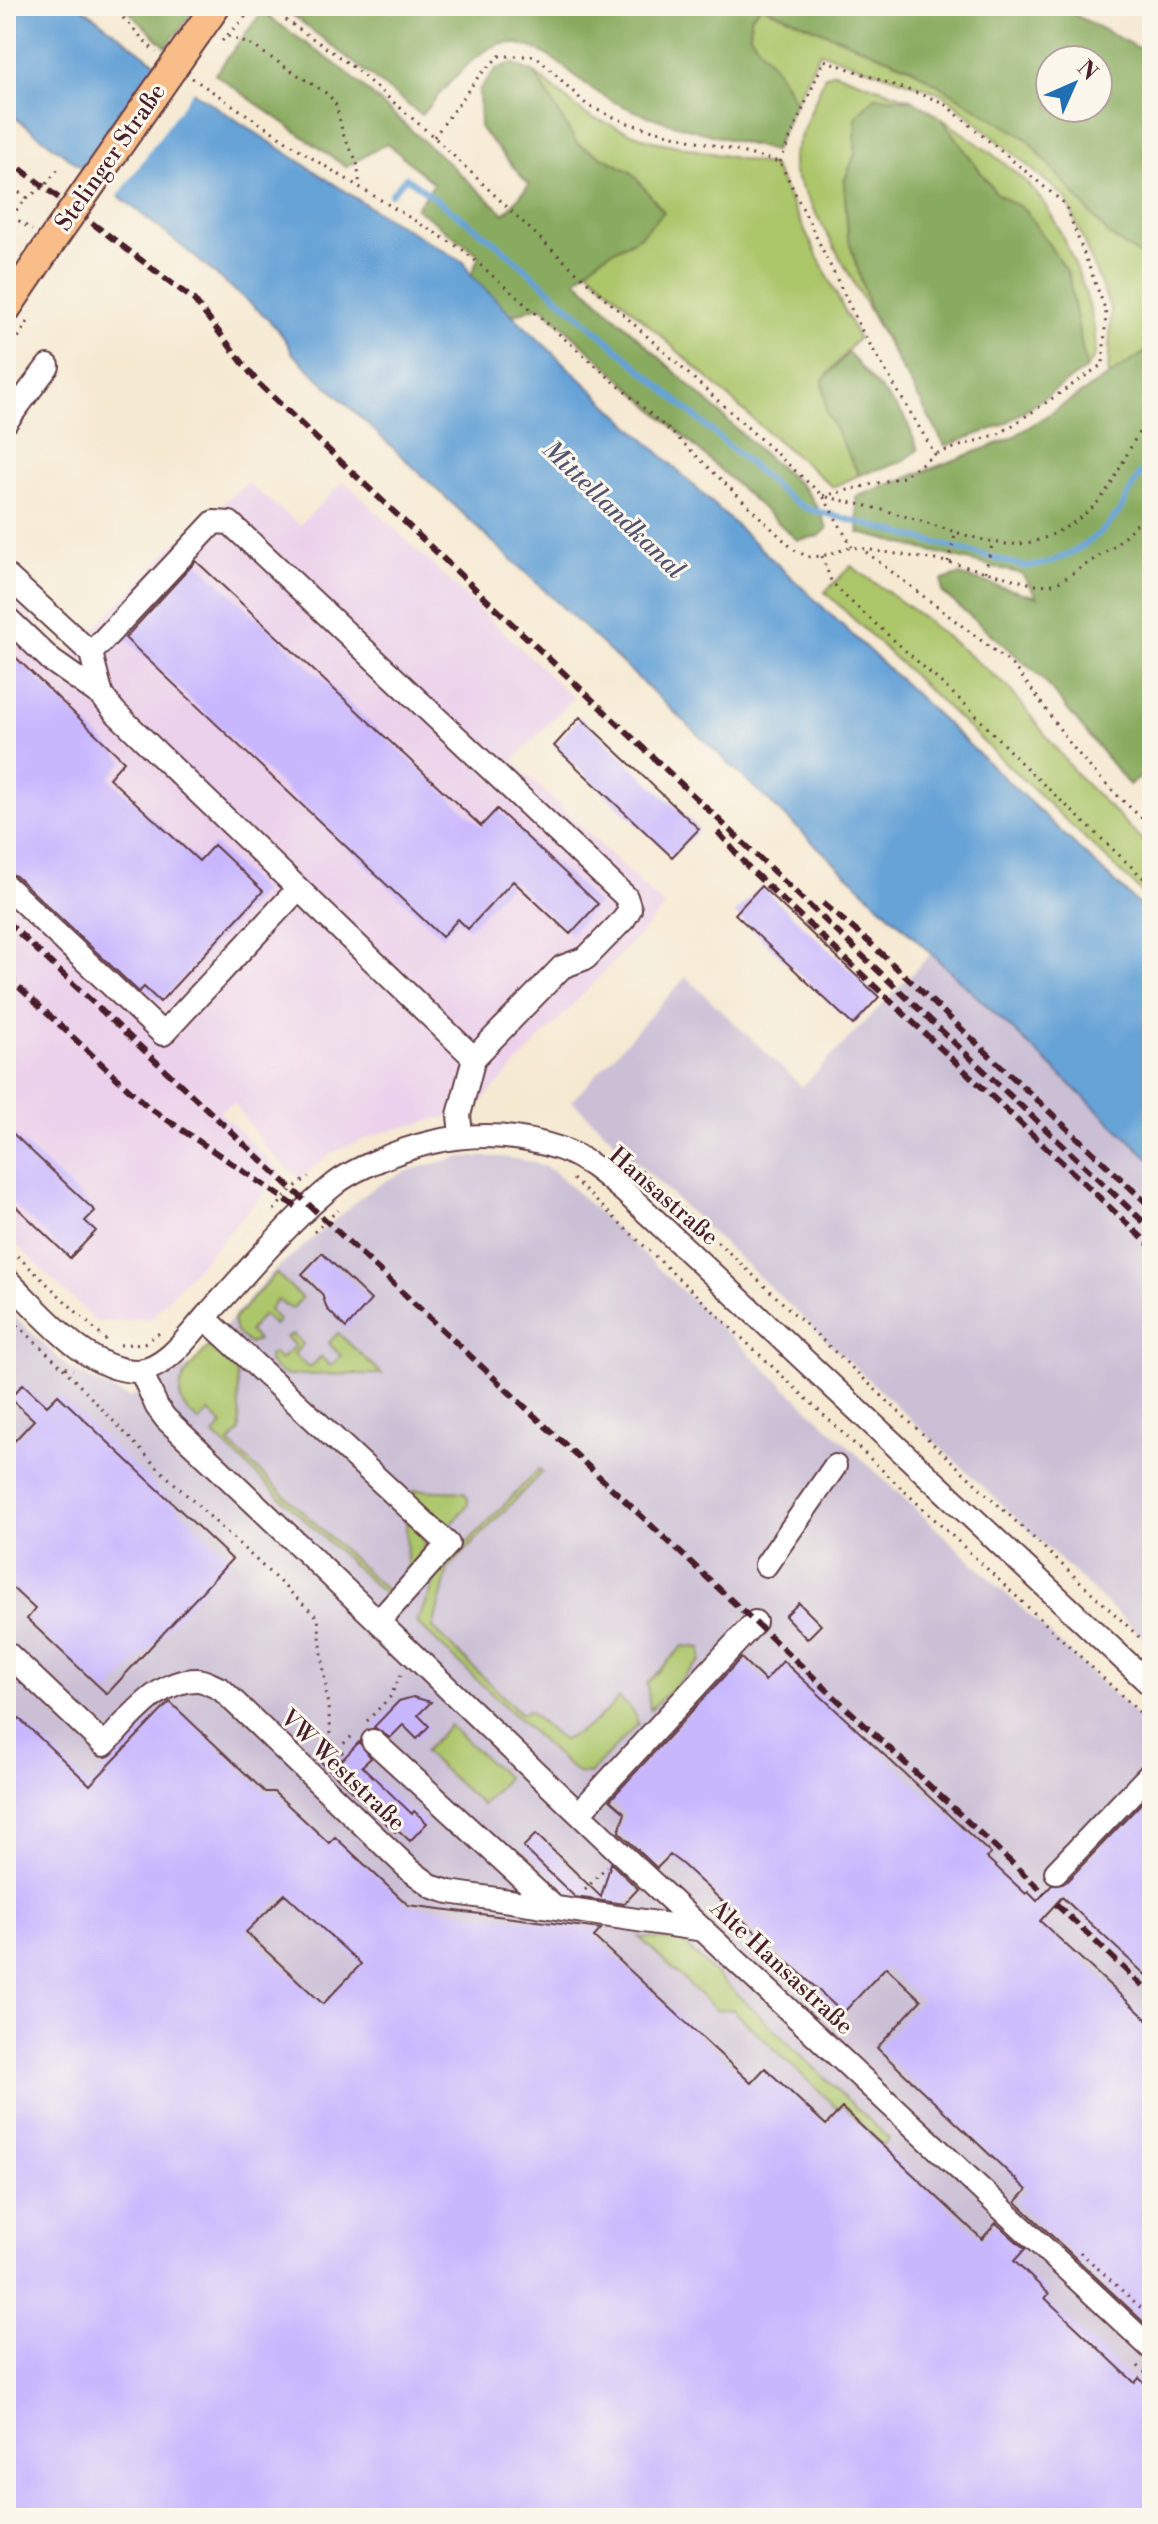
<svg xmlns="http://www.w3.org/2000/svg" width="1158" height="2524" font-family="'Libre Bodoni',serif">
<rect width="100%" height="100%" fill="#fbf7ec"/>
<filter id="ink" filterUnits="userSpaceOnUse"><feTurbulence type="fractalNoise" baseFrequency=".0125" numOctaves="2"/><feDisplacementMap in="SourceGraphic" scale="16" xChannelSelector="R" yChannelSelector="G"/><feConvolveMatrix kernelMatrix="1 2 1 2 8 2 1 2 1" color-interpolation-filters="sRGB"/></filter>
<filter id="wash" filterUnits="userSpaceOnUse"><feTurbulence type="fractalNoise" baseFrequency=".006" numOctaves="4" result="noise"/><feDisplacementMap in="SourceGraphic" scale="32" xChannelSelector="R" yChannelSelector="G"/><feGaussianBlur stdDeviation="1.8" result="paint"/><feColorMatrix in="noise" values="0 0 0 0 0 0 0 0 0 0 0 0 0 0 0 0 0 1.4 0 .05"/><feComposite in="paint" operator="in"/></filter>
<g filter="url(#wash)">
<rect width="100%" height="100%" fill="#f5e9d2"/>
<path fill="#ebd1eb" d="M344,481L573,698L513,761L665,907L469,1115L450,1116L380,1133L333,1152L299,1179L263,1145L235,1103L219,1111L282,1173L151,1318L97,1322L6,1235V594L71,654L177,541L247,483L300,525Z"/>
<path fill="#cbbfd5" d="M932,953L1152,1161V1646L572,1101L686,977L802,1087Z
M460,1157H502L533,1162L555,1172L1152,1730V2518H6V1309L71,1370L129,1398L191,1365L274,1271L369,1191L391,1178L416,1168Z"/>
<path fill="#acc66b" stroke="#7b724b" stroke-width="2" d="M761,6L909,67L1027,139L1109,235L1144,258L1152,254V348L1108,376L1111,310L1066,198L943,94L820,52L795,102L779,73L750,35L751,17Z
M834,72L913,100L876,97L856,116L855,154L844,183L848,237L871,312L904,374L793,172V155L825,76Z
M535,73L586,115L649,140L773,166L858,338L823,380L826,411L859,475L833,487L765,430L587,269L601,257L639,237L631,172L577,144Z
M941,118C972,140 1018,169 1041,199C1064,232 1100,314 1095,354C1094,359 1089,364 1086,369L1068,273L1025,210L996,193Z
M851,566L917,613L1008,687L1077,775L1152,850V902L825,592Z
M276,1273L302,1298L292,1309L277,1300L269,1310L279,1320L274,1325L263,1315L249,1331L258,1340L249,1344L236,1332L233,1320Z
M338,1333L382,1374L287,1375L277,1371L269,1362V1356L273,1353L280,1360L295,1346L286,1337L293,1334L303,1344L294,1354L309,1368L321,1357L331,1366L341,1356L329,1343Z
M209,1346L230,1353L237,1361L240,1431L229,1443L385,1589V1595L214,1435L223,1425L209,1412L199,1422C195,1417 188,1413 185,1408C169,1386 195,1361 209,1346Z
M539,1469L542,1472L448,1569L433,1628L521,1714L529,1711L551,1732L563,1740C589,1728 600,1719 619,1698C628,1705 636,1713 638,1724L589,1774L578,1773L566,1764L416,1622L426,1604L438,1573Z
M414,1490L464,1492L468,1498V1505L448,1527L445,1526L411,1494Z
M406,1520C429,1540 430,1545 409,1569L407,1566Z
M683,1646L701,1648V1660L650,1710L647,1683Z
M449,1725L507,1778L482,1805L424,1752Z
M639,1937L682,1942L889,2139L883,2145L843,2105L838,2109L732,2009L716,2010Z"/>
<path fill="#89ab5f" stroke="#6a6545" stroke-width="2" fill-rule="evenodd" d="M123,6H198L166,47Z
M281,6H1058L1152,55V254L1144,258L1109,235L1027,139L909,67L761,6L751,17L750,35L779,73L795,102L774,151C720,136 639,121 594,90C568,72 544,44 509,43C480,41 440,95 421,115ZM1098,60V108H1050V60Z
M262,12L345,71L505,214L529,185L480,128L479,90L496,69L512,63L535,73L577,144L631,172L664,212L639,237L601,257L576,280L770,460C798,482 815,494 827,529L819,536L797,540L541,306L512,315L471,276L479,255L416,208L434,184L387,143L346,167L215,74Z
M875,97L913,100L941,118L996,193L1025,210L1068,273L1086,369L1003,425L945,446L871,312L848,237L844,182L855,154L856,116Z
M1152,348V770L1129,785L1041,677L942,592V580L959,575L1037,597L1022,574L859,533L856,497L1010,439Z
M848,353L905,417L918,450L902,462L859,475L826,411L823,380Z"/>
<path fill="#66a3d7" stroke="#586181" stroke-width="2" d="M6,6H80L198,95L377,212L465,263L471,276L1152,917V1161L293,354C280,324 251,305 227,284C156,223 81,166 6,111Z"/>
<path fill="#f5e9d2" d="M161,61L195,87L116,199L83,173Z"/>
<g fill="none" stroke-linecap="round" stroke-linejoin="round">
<path stroke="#66a3d7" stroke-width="6" d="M391,194L406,177L496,243L785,495L805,508L1027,567C1060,564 1099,540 1118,513C1128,499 1133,482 1144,469L1152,472
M1144,469L1152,458"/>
</g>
<g id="blocks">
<path fill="#c9b7fe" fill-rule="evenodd" d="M196,561L481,826L497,809L598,904L570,934L513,881L468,929L458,919L442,937L125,638Z
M6,648L124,761L109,778L199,861L214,845L263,891L160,1002L144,987L139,992L16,876L6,872Z
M580,717L699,829L672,857L554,746Z
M761,886L879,997L853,1025L735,914Z
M6,1127L95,1211L85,1221L96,1231L70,1258L6,1197Z
M322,1253L371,1300L346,1328L327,1309L322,1294L302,1274Z
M23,1384L47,1406L58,1395L232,1559L107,1694L27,1619L35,1609L6,1582V1450L34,1420L10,1398Z
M799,1603L821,1625L807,1639L785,1616Z
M741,1658L765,1681L783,1661L991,1854L987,1858L1026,1894L1028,1892L1037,1901L1052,1885L1066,1882L1152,1792V1981L1062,1897L1040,1921L1152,2024V2330L1016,2202L1027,2190L877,2048L921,2000L886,1967L843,2013L682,1864L670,1855L657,1868L619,1832L625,1813L610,1800Z
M413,1697L431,1702L418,1715L429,1726L417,1739L403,1725L390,1738L374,1727L399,1701Z
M170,1702L265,1792H274L329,1843L335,1837L408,1905L601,1929L594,1937L751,2083L765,2068L826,2125L842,2108L982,2239L996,2223L1025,2249L1014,2261L1049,2294L1045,2298L1135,2383L1139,2378L1152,2390V2518H6V1706L90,1785ZM285,1894L361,1964L323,2004L246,1932Z
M359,1742L371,1758L362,1766L412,1814L414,1811L427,1823L410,1841L397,1829L395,1832L320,1761L331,1750L342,1760Z
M536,1834L601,1897L611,1863L638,1889L624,1904L575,1897L523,1847Z"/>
</g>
</g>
<g filter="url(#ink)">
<use href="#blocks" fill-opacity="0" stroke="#643d44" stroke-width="2"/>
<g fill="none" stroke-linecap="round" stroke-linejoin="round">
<defs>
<path id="minor" d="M6,422L48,366
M6,575L91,653L102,696L115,712L474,1058L459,1115L461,1136
M6,617L52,661L102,696
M91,653L214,522L230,523L626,897L630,909L624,919L586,958L562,967L474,1058
M6,886L163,1034L298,889
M6,1279C41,1312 86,1371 137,1371C166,1370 190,1334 207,1315C247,1273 289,1220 335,1184C347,1174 363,1167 377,1161C437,1134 498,1127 561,1149C586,1158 606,1176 626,1193L1152,1686
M205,1318L448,1544L379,1621
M141,1371L157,1407L166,1419C316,1560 464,1705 614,1847C792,2015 973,2181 1152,2349
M766,1565L835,1466
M6,1652L104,1745C130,1719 157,1680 197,1680C204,1680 213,1686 221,1689L410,1870L433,1887L449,1892L704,1930
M373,1741L554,1907
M579,1813L755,1622
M1056,1872L1152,1772"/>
<path id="major" d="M197,33L216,6
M6,309L53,239"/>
</defs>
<use href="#minor" stroke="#643d44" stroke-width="26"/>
<use href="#major" stroke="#643d44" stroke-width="32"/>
<path stroke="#643d44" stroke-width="3" stroke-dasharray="2 6" stroke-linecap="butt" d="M112,6L156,53
M266,6L348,63L434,137L550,248L823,496L852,547
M228,36L253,46L329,95L336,105L343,134L357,162L360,187
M222,41L248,14L252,6
M192,78L315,160L463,250L677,437L793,549L808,557L822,556L852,547L948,562L1036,585L1056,584L1113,547L1152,509
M434,137L478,77L499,56H536L588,106L630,124L780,162L862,331L935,454L903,477L823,496
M780,162L824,60L942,102L1065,204L1106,311L1103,364L1001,433L935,454
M6,183L27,198L6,222
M27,198L45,186L58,169
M12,216L32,230
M6,358L29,320
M827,497C853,503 879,508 904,516C935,524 987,546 1017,544C1044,543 1073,525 1093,507C1119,482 1128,442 1152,414
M866,552L1009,662C1032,687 1049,715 1069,742C1093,773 1122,801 1152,827
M822,556L831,581L847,598L968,707L1023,765L1152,886
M948,562L956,531
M985,572L993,541
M614,1154L644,1173L1152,1649
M573,1179L1152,1724
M274,1210L292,1189L309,1177
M314,1232L338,1210
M6,1245L106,1340
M6,1314L61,1366L73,1370
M120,1345L144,1343L164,1330
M63,1368L159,1469L318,1618L332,1743L346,1756
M367,1721L390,1697L402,1673
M338,1749L353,1735
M585,1890L607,1866
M1080,2252L1152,2318
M1138,2366L1152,2379"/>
<use href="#minor" stroke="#fff" stroke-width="22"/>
<use href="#major" stroke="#f8bd88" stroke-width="28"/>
<path stroke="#4a1f2b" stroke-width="6" stroke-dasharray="12 6" stroke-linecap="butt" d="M6,158L194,300L259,384L1152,1230
M718,832L750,869L1152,1247
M823,903L870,943L1152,1208
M6,921L1045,1894
M6,975L148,1107L298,1208
M1056,1904L1152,1995"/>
<defs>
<path id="major-bridge" d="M53,239L197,33"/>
</defs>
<use href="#major-bridge" stroke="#643d44" stroke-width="32" stroke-linecap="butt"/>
<use href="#major-bridge" stroke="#f8bd88" stroke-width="28"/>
</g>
</g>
<g text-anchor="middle" stroke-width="6" stroke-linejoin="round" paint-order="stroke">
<g font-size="24" fill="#4a1f2b" stroke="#fbf7ec">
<text transform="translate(110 157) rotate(-55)" y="8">Stelinger Straße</text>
<text transform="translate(664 1196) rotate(41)" y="8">Hansastraße</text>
<text transform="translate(343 1770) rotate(44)" y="8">VW Weststraße</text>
<text transform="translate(782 1967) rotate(43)" y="8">Alte Hansastraße</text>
</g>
<g font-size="26" font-style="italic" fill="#555470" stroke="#fbf7ec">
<text transform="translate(614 509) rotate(44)" y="9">Mittellandkanal</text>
</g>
</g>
<rect width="1158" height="2524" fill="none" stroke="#fbf7ec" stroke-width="32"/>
<g transform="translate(1074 84) rotate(45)"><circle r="38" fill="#fbf7ec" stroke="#b4a19f" stroke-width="2"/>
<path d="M0-6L14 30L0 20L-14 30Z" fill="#1f6fb2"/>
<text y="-12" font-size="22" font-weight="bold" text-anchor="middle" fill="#4a1f2b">N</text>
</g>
</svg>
